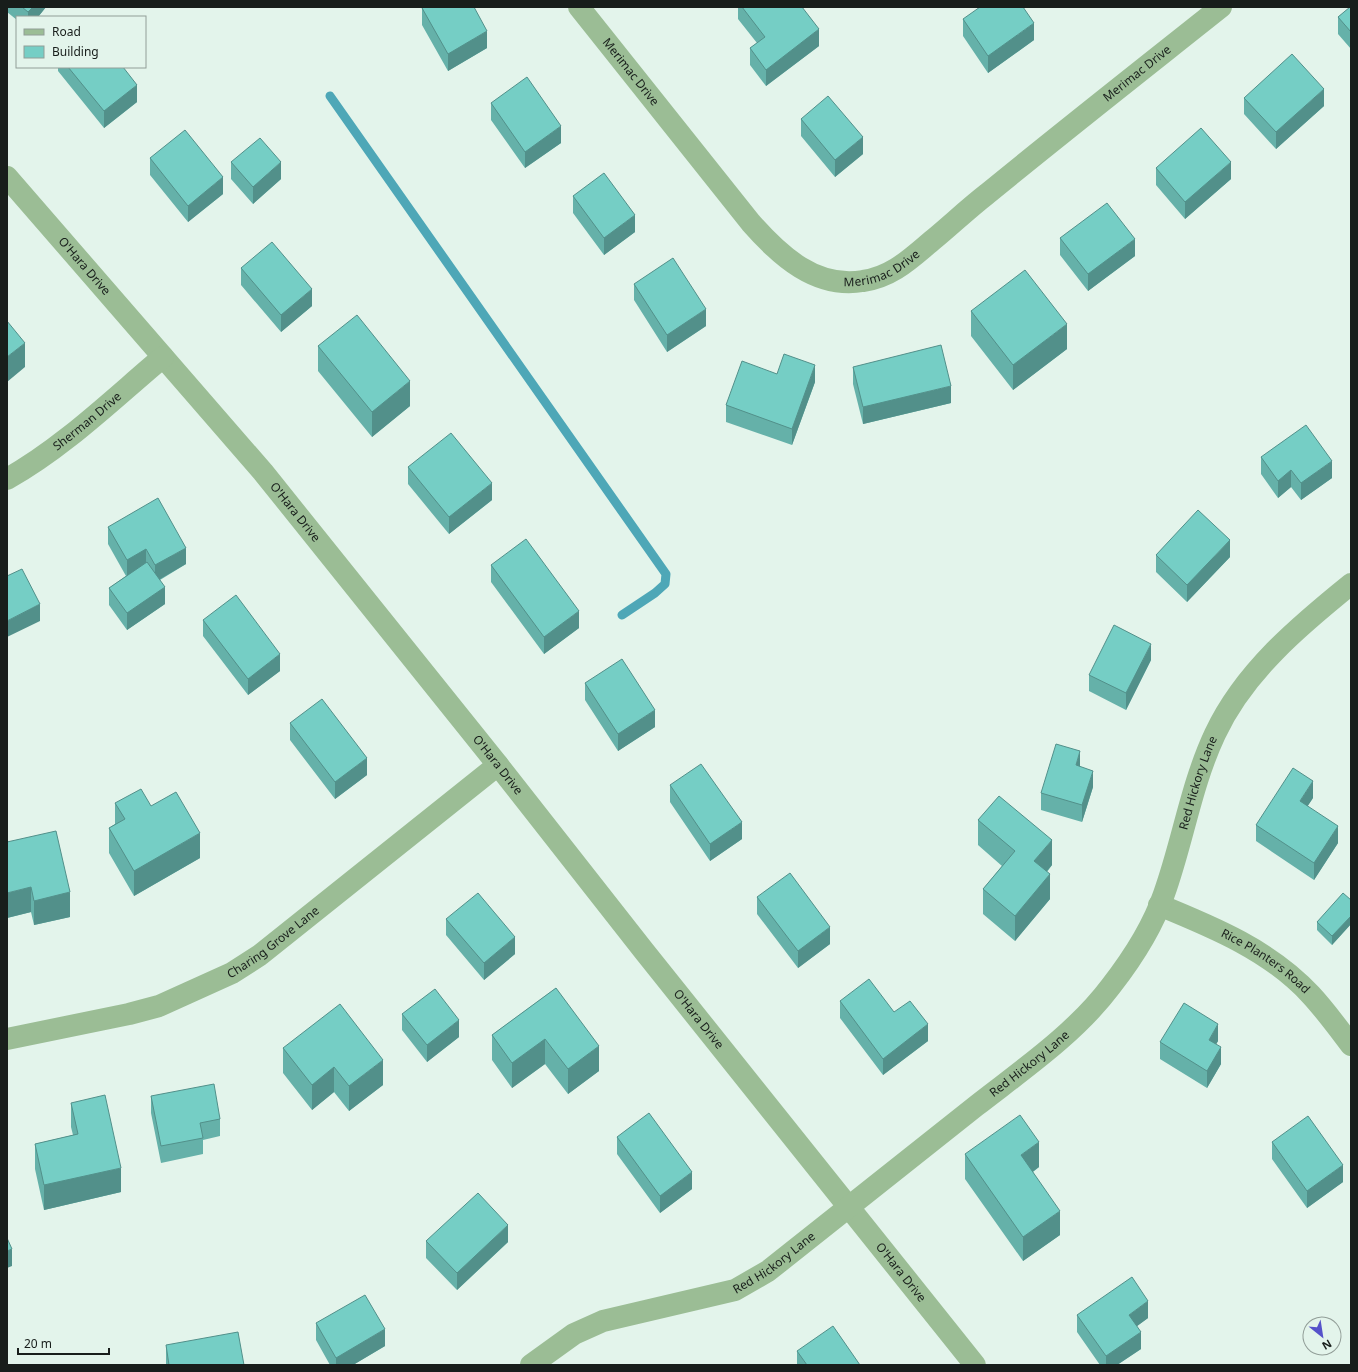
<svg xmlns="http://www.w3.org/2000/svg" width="1358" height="1372" font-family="'Noto Sans',sans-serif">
<rect width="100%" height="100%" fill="#e3f4eb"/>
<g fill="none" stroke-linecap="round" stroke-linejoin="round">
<path stroke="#4ea7b7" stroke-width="9" d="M330,96L666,574L665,584L655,593L622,615"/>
<g stroke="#9bbd95" stroke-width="22">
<path id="s1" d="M579,7L751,223C780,256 816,289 863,281C893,277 912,257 934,239C952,224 969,208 987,194C1064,131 1143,69 1221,7"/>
<path id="s2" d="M7,177L263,472L498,765L644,951L975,1365"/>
<path id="s3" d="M7,479C64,447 113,399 163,357"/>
<path id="s4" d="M1159,905C1213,927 1271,951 1311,995C1325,1010 1338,1028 1351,1045"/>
<path id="s5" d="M7,1039L129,1014L159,1006L232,973L260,955L498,765"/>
<path id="s6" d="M531,1365L574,1334L603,1321L735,1290L768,1271C837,1216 906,1161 976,1106C1022,1070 1075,1034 1111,986C1132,959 1153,926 1164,894C1183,841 1191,785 1215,734C1244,672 1299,626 1351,584"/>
</g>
</g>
<path fill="#65b1a9" d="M7,7H46L38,17H17V20L7,12Z
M738,7H802L819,46L766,86L750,65V48L757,43L738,19Z
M1351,7V49L1338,34V17Z
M422,8L487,48L448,71L422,25Z
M963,19L1034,40L988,73L963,36Z
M58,67H123L137,102L104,128L58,71Z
M1244,98L1324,106L1276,149L1244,114Z
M491,103L561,143L525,168L491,120Z
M801,119L863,154L835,177L801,136Z
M150,158L223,194L188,222L150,175Z
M231,162L281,179L253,204L231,179Z
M1156,168L1231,179L1185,219L1156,185Z
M573,196L635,232L604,255L573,213Z
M1060,238L1135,256L1088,291L1060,255Z
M241,268L312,306L281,332L241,285Z
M634,284L706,326L667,352L634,300Z
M971,311L1067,349L1013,390L971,336Z
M318,346L410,406L372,437L318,371Z
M853,367L951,403L863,424L853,384Z
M777,374L815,382L792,445L726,422V405Z
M1261,457L1332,478L1301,500L1291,487L1278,498L1261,474Z
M408,467L492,500L449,534L408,484Z
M108,527L186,564L160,580L165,604L127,630L109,605V588L126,576L108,544Z
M1156,555L1230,557L1187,602L1156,572Z
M491,565L579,628L544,654L491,582Z
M203,620L280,671L248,695L203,636Z
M1151,660L1126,710L1089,691V675Z
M585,683L655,727L618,751L585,700Z
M290,723L367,775L335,799L290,740Z
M1080,767L1093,787L1082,822L1041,810V793Z
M670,785L742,839L710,861L670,802Z
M1313,798L1307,806L1338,843L1314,880L1256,841V825Z
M115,803L200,858L134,896L109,853V828L115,824Z
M978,820L1052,865L1047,872L1050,899L1015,941L983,914V889L1002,866L978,845Z
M56,831L70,917L34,925L31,912L7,918Z
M757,897L830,944L798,968L757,914Z
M1351,900V924L1332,945L1317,930V922Z
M446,919L515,954L484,980L446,935Z
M556,988L599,1071L568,1094L545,1064L512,1088L492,1060V1035Z
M840,1001L894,1012L928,1041L883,1075L840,1018Z
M402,1014L459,1037L427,1062L402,1030Z
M1218,1041L1216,1044L1221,1064L1207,1088L1160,1059V1042Z
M283,1048L383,1085L349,1111L334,1092L312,1110L283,1073Z
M151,1096L220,1119V1136L203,1140V1154L161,1163L151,1113Z
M71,1103L121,1192L44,1210L35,1169V1144L73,1135L71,1127Z
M617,1137L692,1189L660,1213L617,1154Z
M1272,1142L1343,1182L1307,1208L1272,1159Z
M965,1154L1039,1167L1033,1172L1060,1235L1023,1261L965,1179Z
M426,1241L508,1242L457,1290L426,1258Z
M1077,1315L1148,1318L1137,1326L1141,1349L1117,1365H1100L1077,1332Z
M316,1323L385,1346L353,1365H330L316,1340Z
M166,1345L244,1365H166Z
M797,1351L860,1365H797Z"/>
<path fill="#52908a" d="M33,7H46L38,17H28V12Z
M1034,23V40L988,73V56Z
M819,29V46L766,86V70Z
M487,31V48L448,71V54Z
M137,85V102L104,128V111Z
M1324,89V106L1276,149V132Z
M561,126V143L525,168V152Z
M863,137V154L835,177V160Z
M281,162V179L253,204V187Z
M1231,162V179L1185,219V202Z
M223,177V194L188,222V206Z
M635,215V232L604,255V238Z
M1135,239V256L1088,291V274Z
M312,289V306L281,332V315Z
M706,309V326L667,352V335Z
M1067,324V349L1013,390V365Z
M25,343V367L7,382V357Z
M815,365V382L792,445V429Z
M410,381V406L372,437V412Z
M951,386V403L863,424V407Z
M1332,461V478L1301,500V483Z
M1291,470V487L1278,498V481Z
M492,483V500L449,534V517Z
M1230,540V557L1187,602V585Z
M186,548V564L155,582V565Z
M146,549V566L127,577V560Z
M165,587V604L127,630V613Z
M40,604V621L7,637V621Z
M579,611V628L544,654V637Z
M1151,644V660L1126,710V693Z
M280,654V671L248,695V679Z
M655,710V727L618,751V734Z
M1080,751V768L1076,765Z
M367,758V775L335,799V782Z
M1093,771V787L1082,822V805Z
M1313,781V798L1300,818V801Z
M742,822V839L710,861V844Z
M1338,826V843L1314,880V863Z
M200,833V858L134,896V871Z
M1052,840V865L1034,886V861Z
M1050,874V899L1015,941V916Z
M31,887V912L7,918V893Z
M70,892V917L34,925V901Z
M1351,916V924L1332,945V936Z
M830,927V944L798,968V951Z
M515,937V954L484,980V963Z
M459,1020V1037L427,1062V1045Z
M928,1024V1041L883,1075V1059Z
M1218,1024V1041L1209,1057V1040Z
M545,1039V1064L512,1088V1063Z
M599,1046V1071L568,1094V1069Z
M1221,1047V1064L1207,1088V1071Z
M383,1060V1085L349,1111V1086Z
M334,1067V1092L312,1110V1085Z
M1039,1142V1167L1021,1180V1155Z
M1343,1165V1182L1307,1208V1191Z
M121,1168V1192L44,1210V1185Z
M692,1172V1189L660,1213V1196Z
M1060,1211V1235L1023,1261V1237Z
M508,1225V1242L457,1290V1273Z
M12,1249V1266L7,1268V1251Z
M1148,1301V1318L1129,1332V1315Z
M385,1329V1346L353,1365H336V1358Z
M1141,1332V1349L1117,1365H1106V1356Z"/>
<path fill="#75cec5" stroke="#52908a" d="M22,7H33L28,12Z
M424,7H474L487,31L448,54L422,8Z
M742,7H802L819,29L766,70L750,48L765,37Z
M980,7H1023L1034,23L988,56L963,19Z
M1350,7H1351V32L1338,17Z
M1292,54L1324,89L1276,132L1244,98Z
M68,67H123L137,85L104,111Z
M527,77L561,126L525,152L491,103Z
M828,96L863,137L835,160L801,119Z
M1201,128L1231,162L1185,202L1156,168Z
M185,130L223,177L188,206L150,158Z
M260,138L281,162L253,187L231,162Z
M604,173L635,215L604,238L573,196Z
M1107,203L1135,239L1088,274L1060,238Z
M272,242L312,289L281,315L241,268Z
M673,258L706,309L667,335L634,284Z
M1025,270L1067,324L1013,365L971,311Z
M357,315L410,381L372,412L318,346Z
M7,321L25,343L7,357Z
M941,345L951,386L863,407L853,367Z
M784,354L815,365L792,429L726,405L742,361L777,374Z
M1306,425L1332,461L1301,483L1291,470L1278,481L1261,457Z
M451,433L492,483L449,517L408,467Z
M158,498L186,548L155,565L146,549L127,560L108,527Z
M1198,510L1230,540L1187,585L1156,555Z
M526,539L579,611L544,637L491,565Z
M147,562L165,587L127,613L109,588Z
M22,569L40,604L7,621V576Z
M236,595L280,654L248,679L203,620Z
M1114,625L1151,644L1126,693L1089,675Z
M622,659L655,710L618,734L585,683Z
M322,699L367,758L335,782L290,723Z
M1056,744L1080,751L1076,765L1093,771L1082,805L1041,793Z
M701,764L742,822L710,844L670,785Z
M1293,768L1313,781L1300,801L1338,826L1314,863L1256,825Z
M141,789L151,806L176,792L200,833L134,871L109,828L125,819L115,803Z
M999,796L1052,840L1034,861L1050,874L1015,916L983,889L1015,851L978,820Z
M56,831L70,892L34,901L31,887L7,893V842Z
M790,873L830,927L798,951L757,897Z
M478,893L515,937L484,963L446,919Z
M1343,893L1351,900V916L1332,936L1317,922Z
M869,979L894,1012L910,1001L928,1024L883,1059L840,1001Z
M556,988L599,1046L568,1069L545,1039L512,1063L492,1035Z
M435,989L459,1020L427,1045L402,1014Z
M1184,1003L1218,1024L1209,1040L1221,1047L1207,1071L1160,1042Z
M340,1004L383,1060L349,1086L334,1067L312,1085L283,1048Z
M214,1084L220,1119L200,1123L203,1138L161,1146L151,1096Z
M105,1095L121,1168L44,1185L35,1144L78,1134L71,1103Z
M649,1113L692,1172L660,1196L617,1137Z
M1020,1115L1039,1142L1021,1155L1060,1211L1023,1237L965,1154Z
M1308,1116L1343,1165L1307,1191L1272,1142Z
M478,1193L508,1225L457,1273L426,1241Z
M7,1238L12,1249L7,1251Z
M1132,1277L1148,1301L1129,1315L1141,1332L1106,1356L1077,1315Z
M365,1295L385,1329L336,1358L316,1323Z
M833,1326L860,1365H807L797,1351Z
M238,1332L244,1365H169L166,1345Z"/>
<g text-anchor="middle" stroke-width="3.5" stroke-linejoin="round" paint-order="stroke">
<g font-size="12" fill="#181e1b" stroke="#e3f4eb">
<text dy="4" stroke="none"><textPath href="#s1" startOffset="83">Merimac Drive</textPath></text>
<text dy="4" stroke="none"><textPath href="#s1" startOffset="754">Merimac Drive</textPath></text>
<text dy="4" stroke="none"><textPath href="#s1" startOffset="430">Merimac Drive</textPath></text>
<text dy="4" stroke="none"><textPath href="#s2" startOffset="118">O'Hara Drive</textPath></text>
<text dy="4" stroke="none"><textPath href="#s3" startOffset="99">Sherman Drive</textPath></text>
<text dy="4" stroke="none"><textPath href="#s2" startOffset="442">O'Hara Drive</textPath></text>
<text dy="4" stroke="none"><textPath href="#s2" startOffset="766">O'Hara Drive</textPath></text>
<text dy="4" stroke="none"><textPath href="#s6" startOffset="928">Red Hickory Lane</textPath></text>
<text dy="4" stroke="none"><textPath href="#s5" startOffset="287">Charing Grove Lane</textPath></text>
<text dy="4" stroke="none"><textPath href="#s4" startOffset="121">Rice Planters Road</textPath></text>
<text dy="4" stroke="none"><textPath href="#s2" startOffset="1090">O'Hara Drive</textPath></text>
<text dy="4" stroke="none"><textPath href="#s6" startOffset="592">Red Hickory Lane</textPath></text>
<text dy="4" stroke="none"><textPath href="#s6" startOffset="268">Red Hickory Lane</textPath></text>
<text dy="4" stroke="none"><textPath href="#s2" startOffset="1414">O'Hara Drive</textPath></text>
</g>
</g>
<rect width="1358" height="1372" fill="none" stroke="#181e1b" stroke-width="16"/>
<rect x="16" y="16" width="130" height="52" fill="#e3f4eb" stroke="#929e98"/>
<rect x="24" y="29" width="20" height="6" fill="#9bbd95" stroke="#929e98"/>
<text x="52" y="36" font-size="12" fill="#181e1b">Road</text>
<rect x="24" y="46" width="20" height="12" fill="#75cec5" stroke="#929e98"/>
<text x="52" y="56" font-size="12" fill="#181e1b">Building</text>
<g transform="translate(1322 1336) rotate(150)"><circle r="19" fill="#e3f4eb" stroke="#929e98"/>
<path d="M0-3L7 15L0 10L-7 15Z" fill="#5652ca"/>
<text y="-6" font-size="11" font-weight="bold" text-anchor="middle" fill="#181e1b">N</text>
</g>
<path d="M18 1348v6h91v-6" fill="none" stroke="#181e1b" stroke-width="2"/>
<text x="24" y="1348" font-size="12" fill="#181e1b" stroke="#e3f4eb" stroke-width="3" paint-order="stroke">20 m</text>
</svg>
